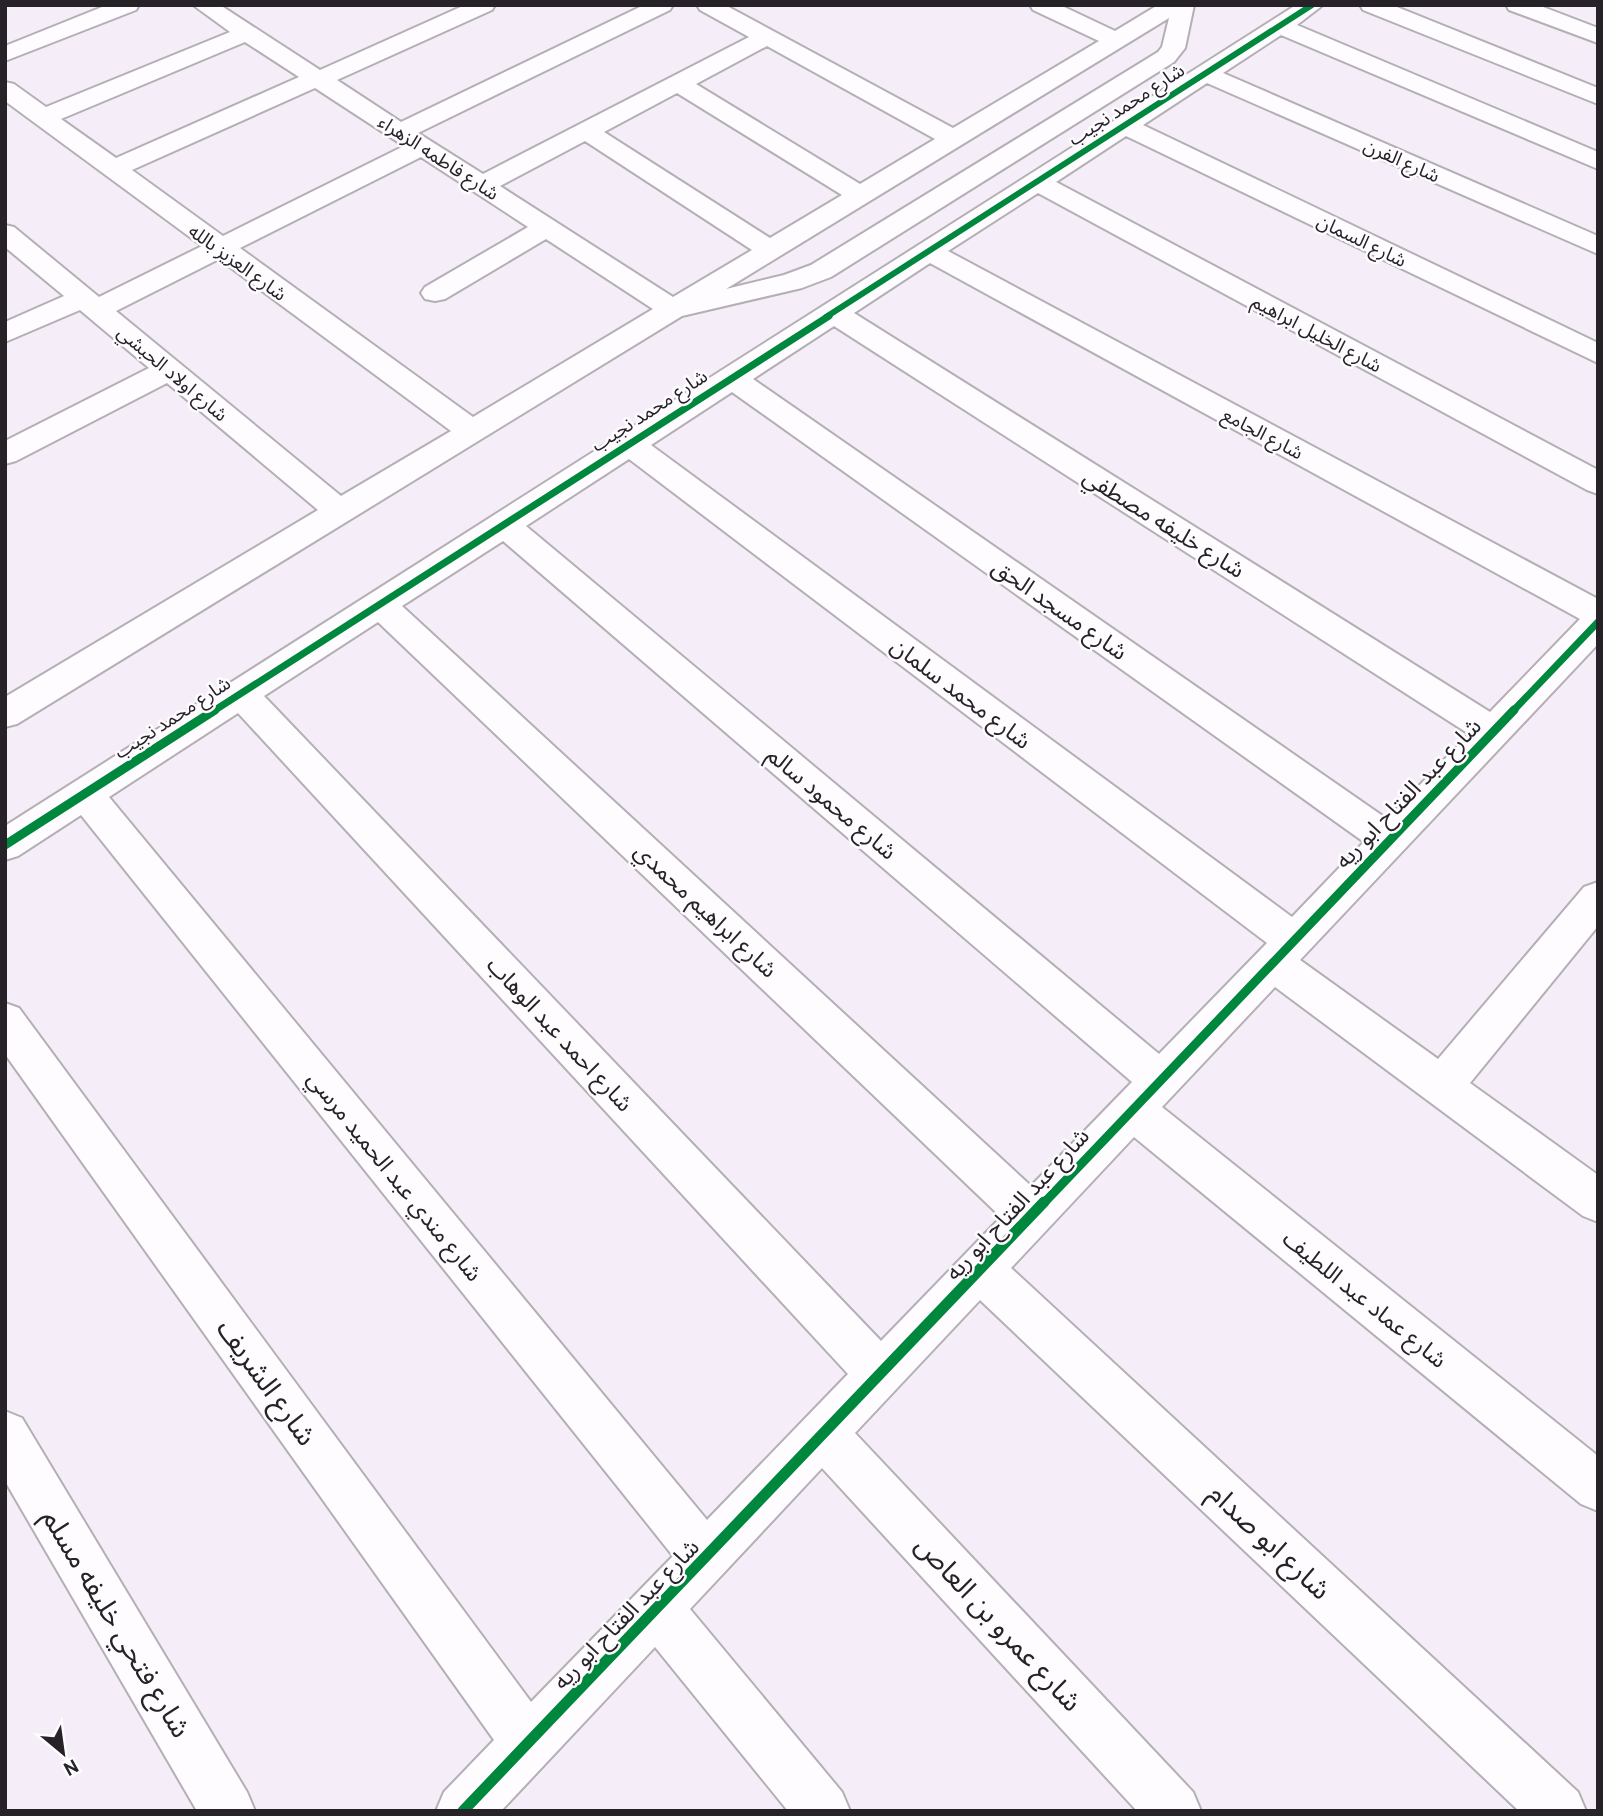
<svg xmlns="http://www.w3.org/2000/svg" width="1603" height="1816" font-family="Cabin,'Noto Sans Arabic',sans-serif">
<rect width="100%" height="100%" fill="#f5eef8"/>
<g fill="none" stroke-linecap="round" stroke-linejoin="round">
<defs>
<path id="minor" d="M107,5H139L136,10L5,61V46Z
M193,5H220L320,70L465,5H495L492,10L337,80L401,122L644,5H673L670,10L418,133L483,174L749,37L700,10L697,5H725L953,128L1099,41L1033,10L1030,5H1060L1115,31L1158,5H1194L1185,48L1174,62L831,277L802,288L682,316L17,724L5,727V697L318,510L167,383L16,461L5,464V441L149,368L80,310L5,342V322L64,296L5,247V225L14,227L99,297L202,246L5,101V82L14,84L46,107L230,32ZM1169,18L1162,47L1158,52L811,265L784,275L726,289ZM245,42L299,77L116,158L61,119ZM767,46L935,139L860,184L696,84ZM315,88L404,146L223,236L132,170ZM677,93L842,195L770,238L604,132ZM585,141L752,250L673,297L500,186ZM421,157L528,227L425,287L421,293L425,299L435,301L445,299L546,239L653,309L473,417L240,248ZM219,259L451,431L341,496L116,311Z
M1296,5H1323L1297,25L1598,152V169L1281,35L1223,73L1598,236V254L1207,83L1143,125L1598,343V363L1126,136L1056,182L1598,470V494L1587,490L1038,193L948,251L1598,599V644L1300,960L1438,1059L1584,887L1598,882V926L1470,1083L1598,1175V1222L1583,1216L1275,987L1162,1107L1598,1456V1511L1581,1504L1134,1137L1011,1268L1578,1792L1586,1811H1519L980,1300L855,1433L1193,1792L1201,1811H1137L822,1468L690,1609L842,1792L850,1811H788L655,1647L501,1811H436L444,1792L494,1740L5,1054V1003L19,1008L531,1702L673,1556L81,815L18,856L5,860V826ZM930,263L1580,619L1490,712L854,313ZM834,326L1469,734L1387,819L753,379ZM732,392L1364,842L1292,917L651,445ZM629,459L1267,943L1159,1054L526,526ZM503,541L1132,1082L1031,1186L402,606ZM378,622L1001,1217L881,1341L264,696ZM238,713L848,1374L707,1520L109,797Z
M1360,5H1392L1598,88V104L1363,10Z
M1506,5H1538L1598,28V43L1509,10Z
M5,1411L22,1418L247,1792L255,1811H197L5,1481Z"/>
</defs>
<use href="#minor" stroke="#b4afb5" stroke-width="4"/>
<use href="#minor" fill="#fefcfe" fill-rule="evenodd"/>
<defs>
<path id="cycleway-far3" d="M826,317L1312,5"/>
<path id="cycleway-far2" d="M212,712L829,316
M1512,712L1598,622"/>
<path id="cycleway-far1" d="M5,845L215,710
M1043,1204L1514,710"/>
<path id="cycleway" d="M463,1811L1044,1202"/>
</defs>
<use href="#cycleway-far3" stroke="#fefcff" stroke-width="9"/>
<use href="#cycleway-far2" stroke="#fefcff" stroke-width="10"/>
<use href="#cycleway-far1" stroke="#fefcff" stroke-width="13"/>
<use href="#cycleway" stroke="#fefcff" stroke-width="16"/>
<use href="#cycleway-far3" stroke="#00873e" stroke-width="6"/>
<use href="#cycleway-far2" stroke="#00873e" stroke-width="7"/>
<use href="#cycleway-far1" stroke="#00873e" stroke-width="9"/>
<use href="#cycleway" stroke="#00873e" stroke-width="11"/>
</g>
<g text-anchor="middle" stroke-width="5" stroke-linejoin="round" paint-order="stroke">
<g font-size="19" fill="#262228" stroke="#fefcff">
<text transform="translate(1126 104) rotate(-33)" y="7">شارع محمد نجيب</text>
<text transform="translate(439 157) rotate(33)" y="7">شارع فاطمه الزهراء</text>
<text transform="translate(1402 160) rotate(24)" y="7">شارع الفرن</text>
<text transform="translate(1362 240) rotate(26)" y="7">شارع السمان</text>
<text transform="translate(238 262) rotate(36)" y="7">شارع العزيز بالله</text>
<text transform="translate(1317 333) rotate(28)" y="7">شارع الخليل ابراهيم</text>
<text transform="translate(173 373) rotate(40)" y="7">شارع اولاد الحبشي</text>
<text transform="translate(649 410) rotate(-33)" y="7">شارع محمد نجيب</text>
<text transform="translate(1263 433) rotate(28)" y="7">شارع الجامع</text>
<text transform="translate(172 717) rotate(-33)" y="7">شارع محمد نجيب</text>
</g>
<g font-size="23" fill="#262228" stroke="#fefcff">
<text transform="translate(1164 523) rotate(32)" y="8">شارع خليفه مصطفي</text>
<text transform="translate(1060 609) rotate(35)" y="8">شارع مسجد الحق</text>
<text transform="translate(961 693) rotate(37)" y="8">شارع محمد سلمان</text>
<text transform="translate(1408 793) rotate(-46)" y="8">شارع عبد الفتاح ابو ريه</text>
<text transform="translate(832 803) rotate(40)" y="8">شارع محمود سالم</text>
<text transform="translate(706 910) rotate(43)" y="8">شارع ابراهيم محمدي</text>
<text transform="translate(560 1034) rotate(47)" y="8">شارع احمد عبد الوهاب</text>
<text transform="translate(395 1176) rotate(51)" y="8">شارع مندي عبد الحميد مرسي</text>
<text transform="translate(1017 1204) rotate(-47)" y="8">شارع عبد الفتاح ابو ريه</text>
<text transform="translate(1365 1299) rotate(39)" y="8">شارع عماد عبد اللطيف</text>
<text transform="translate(626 1614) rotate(-46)" y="8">شارع عبد الفتاح ابو ريه</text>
</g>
<g font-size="28" fill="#262228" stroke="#fefcff">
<text transform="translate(267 1382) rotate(54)" y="10">شارع الشريف</text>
<text transform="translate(1270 1541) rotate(43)" y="10">شارع ابو صدام</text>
<text transform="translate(117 1623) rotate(59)" y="10">شارع فتحي خليفه مسلم</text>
<text transform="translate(999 1623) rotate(47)" y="10">شارع عمرو بن العاص</text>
</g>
</g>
<rect width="1603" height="1816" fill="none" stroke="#262228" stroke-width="14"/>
<g transform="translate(63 1753) rotate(151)" stroke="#fefcff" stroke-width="5" paint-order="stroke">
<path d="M0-5L12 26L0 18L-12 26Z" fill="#262228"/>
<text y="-10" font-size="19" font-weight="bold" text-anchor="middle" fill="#262228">N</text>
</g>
</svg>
